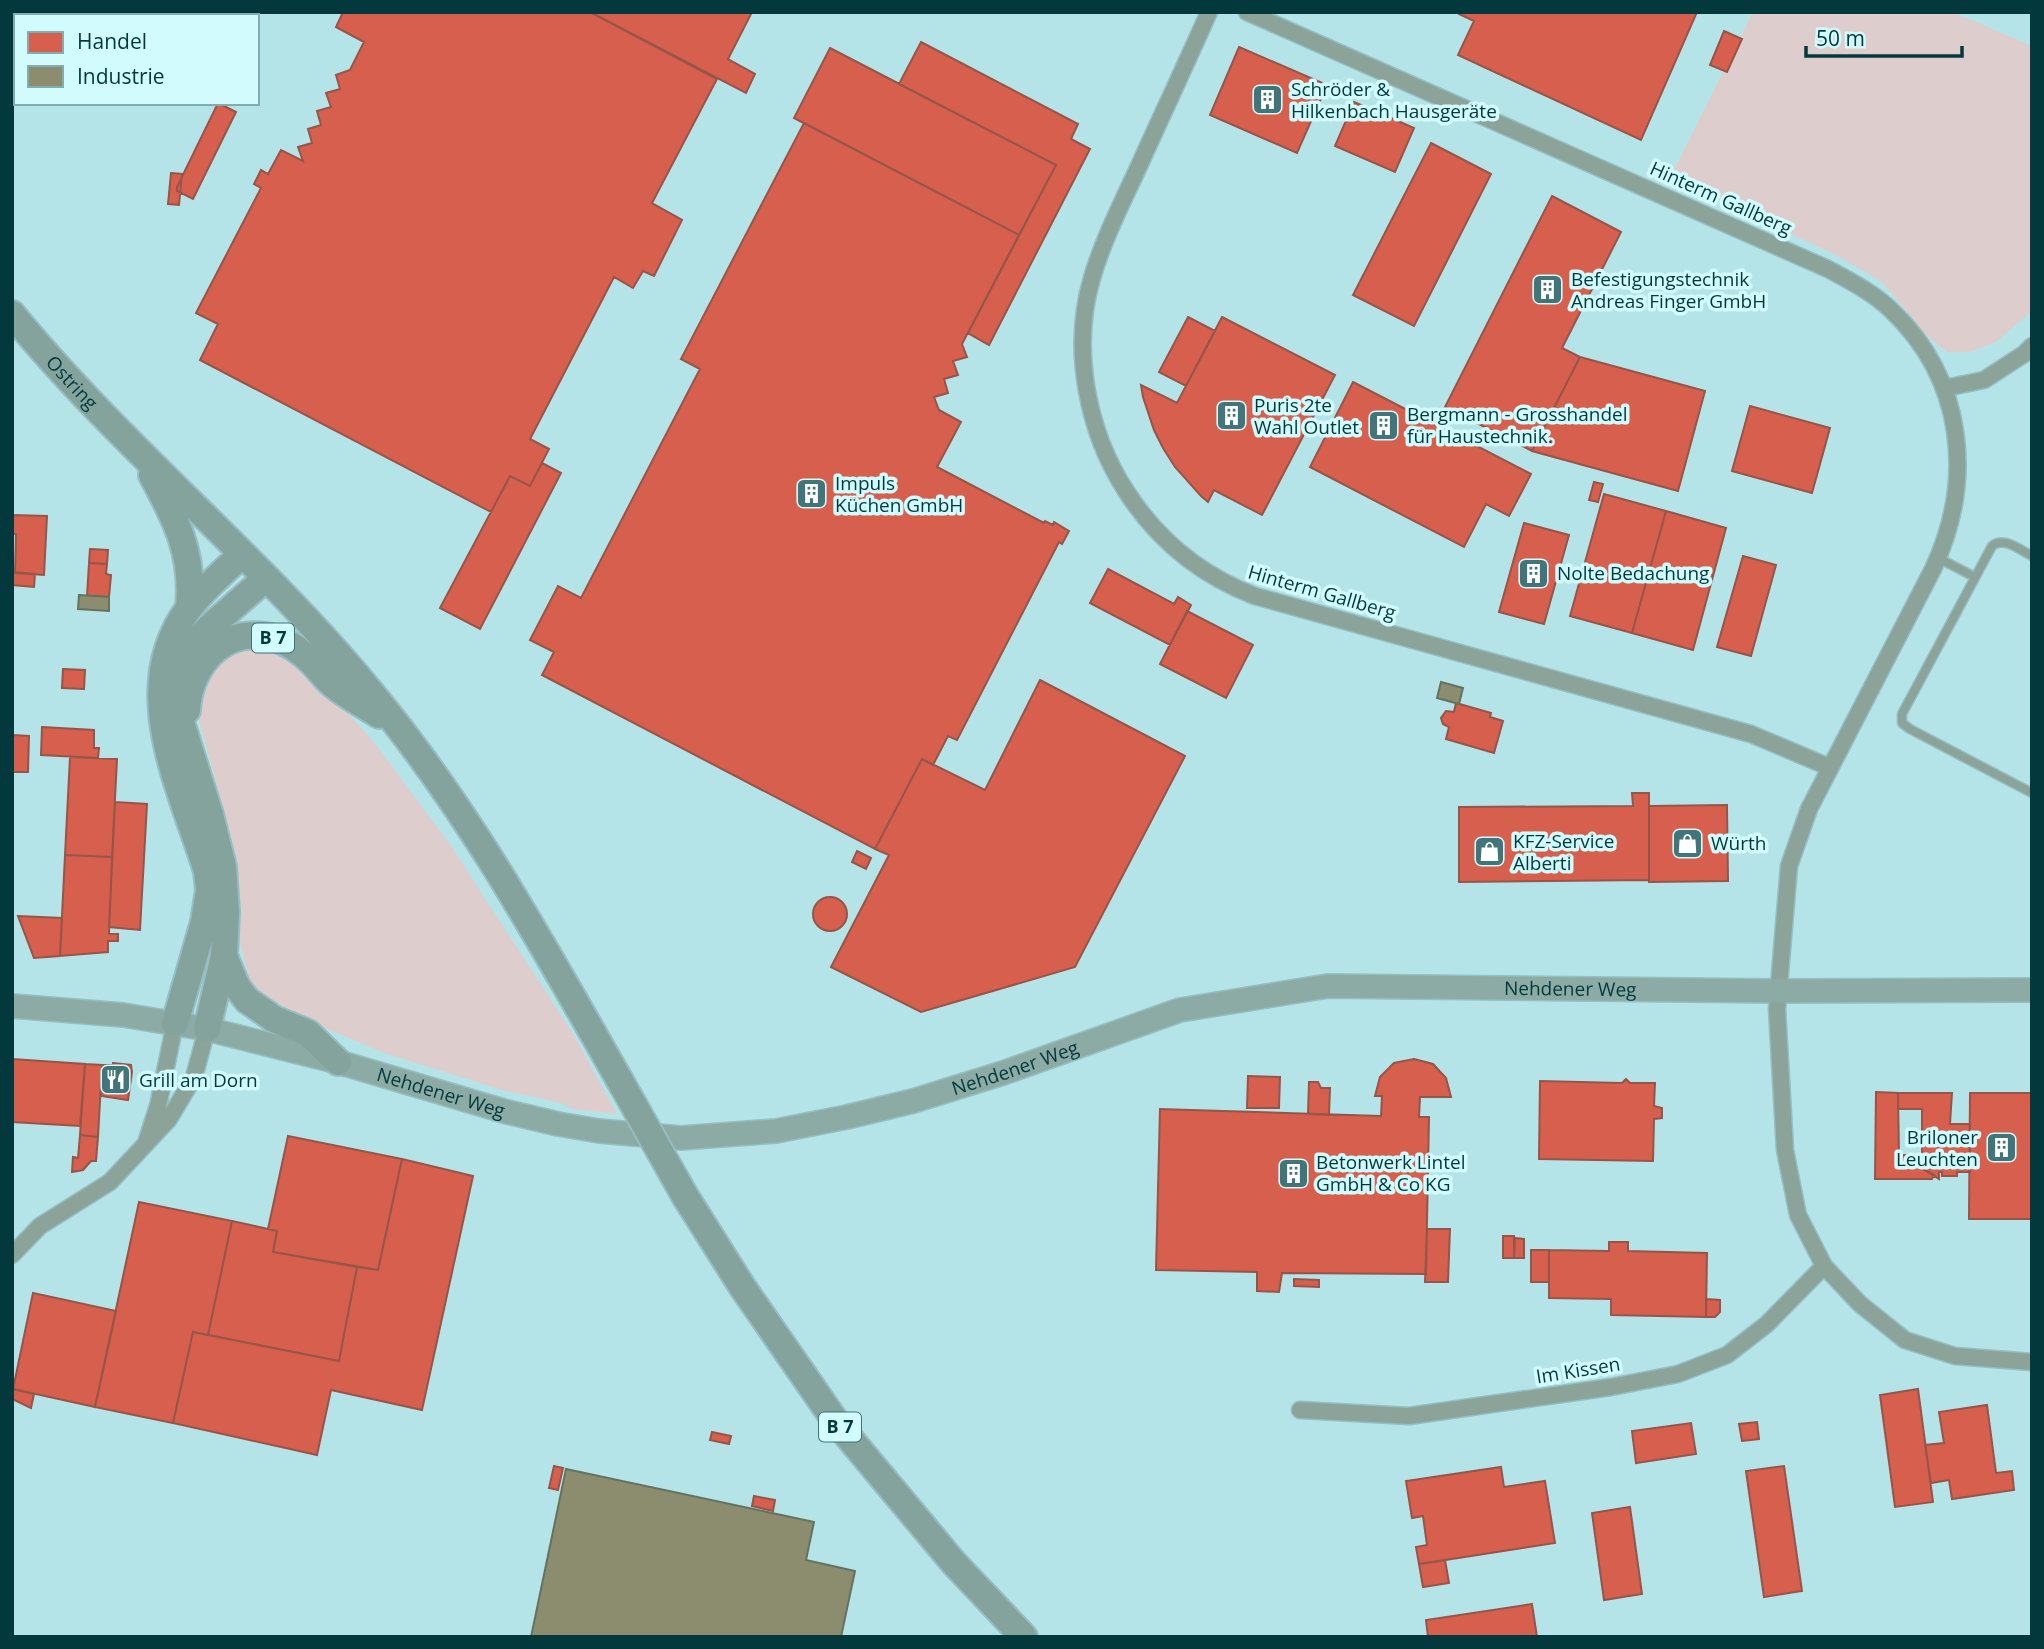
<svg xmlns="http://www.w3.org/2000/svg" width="2044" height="1649" font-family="'Open Sans',sans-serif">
<rect width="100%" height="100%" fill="#b5e4e8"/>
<path fill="#decdcd" d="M1753,12H1953L2032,46V311L1996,342L1970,352H1947L1928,337L1882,282L1832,253L1670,178Z
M251,645L292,654L318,678L377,746L451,846L574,1035L617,1114L572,1109L561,1103L502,1090L384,1053L294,1015L265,998L250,982L235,924V851L199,721L201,686L225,658Z"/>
<path fill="#d6604d" stroke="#975448" stroke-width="2" d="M12,12H44L45,16H16V59L12,61Z
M343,12H590L717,79L652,203L682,220L654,276L643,271L633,288L614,277L530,439L549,449L530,486L510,476L491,512L200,360L218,324L196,313L261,188L254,184L261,170L268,174L281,150L303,161L298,147L312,143L308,129L321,125L317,111L331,107L326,93L340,89L336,75L350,70L364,42L336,27Z
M590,12H752L728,59L755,74L746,93Z
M1460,12H1697L1641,140L1458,55L1474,21L1459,14Z
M1724,31L1742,39L1727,72L1710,65Z
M921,42L1078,124L1071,139L1090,149L989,345L968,333L1056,165L899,84Z
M1239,47L1327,85L1297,153L1210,115Z
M830,48L1056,165L1019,235L794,118Z
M1354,102L1414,128L1395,172L1335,146Z
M218,103L236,112L193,199L177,191V187Z
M804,123L1019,235L962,344L967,357L953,361L958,375L944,379L948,393L934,397L939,410L961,422L937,467L1044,523L1045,521L1053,525L1054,522L1069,531L1062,544L1059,542L957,740L948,736L933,765L922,759L875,849L542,675L554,652L530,640L558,586L581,598L700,369L681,359Z
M1431,143L1491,174L1414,326L1353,295Z
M171,173L182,174L179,205L168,204Z
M1552,196L1621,232L1562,348L1580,357L1532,451L1445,407Z
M1188,317L1215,331L1186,386L1159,372Z
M1222,317L1335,375L1262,515L1214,490L1208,502L1201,496L1175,467L1163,448L1154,430L1143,397L1141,385L1177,403Z
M1580,357L1705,391L1678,491L1532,451Z
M1353,382L1531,474L1509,516L1486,504L1464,547L1310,467Z
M1750,406L1830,428L1812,493L1732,471Z
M542,463L561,473L480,629L440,608L510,476L530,486Z
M1594,482L1603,484L1598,502L1589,500Z
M1604,494L1666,511L1632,633L1570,616Z
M1666,511L1726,528L1693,650L1632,633Z
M12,515L47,516L44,575L15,573L16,534H12Z
M1524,523L1569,535L1544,624L1499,612Z
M90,549L108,550L107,564L89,563Z
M1743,556L1776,565L1751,656L1717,647Z
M89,563L107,564L106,574L111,575L109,597L87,596Z
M1108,569L1174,604L1178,597L1191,605L1170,645L1090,603Z
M13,572L35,574L34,587L12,585Z
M1187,611L1253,645L1226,698L1160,664Z
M63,669L85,670L84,689L62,688Z
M1040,680L1185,756L1075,967L921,1012L831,967L889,855L875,849L922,759L985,790Z
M1456,703L1491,713L1490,717L1503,721L1494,753L1446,739L1449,727L1443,724L1441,718L1446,711L1454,712Z
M42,727L94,730V748H99L98,758L41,755Z
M12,735L29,736L28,772H12Z
M70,757L117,759L112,857L65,855Z
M1632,793H1649V880L1459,882V807L1633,806Z
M115,802L147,804L140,930L109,927Z
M1727,805L1728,881L1649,882V806Z
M857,851L871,858L866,869L852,862Z
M65,855L112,857L109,934H118V941H108V952L60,956Z
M813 914a17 17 0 1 1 34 0a17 17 0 1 1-34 0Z
M18,916L62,918L60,956L34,958Z
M12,1059L85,1064L80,1126L12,1122Z
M1414,1059L1433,1064L1446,1078L1451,1097H1420L1419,1117H1429L1426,1274L1282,1273L1279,1292L1257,1291V1272L1156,1270L1160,1109L1381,1116L1382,1096H1375L1380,1077L1394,1063Z
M113,1063L131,1065L132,1072L128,1100L101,1096L102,1065H113Z
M85,1064L102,1065L98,1137L80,1135Z
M1248,1076L1280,1077L1279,1108H1247Z
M1626,1079L1630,1083H1655L1654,1106L1662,1108V1118L1654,1119L1653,1161L1539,1159L1540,1081L1622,1083Z
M1309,1082H1318L1321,1088H1330L1329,1115L1308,1114Z
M1876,1092L1898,1093L1899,1155H1918V1166L1934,1175L1932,1179H1875Z
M1898,1093H1952L1950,1124H1970V1172H1957V1176H1942V1172H1939V1179L1918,1166V1155H1922V1109H1898Z
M1970,1093H2032V1219H1969Z
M80,1135L98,1137L96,1161H91L83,1170L72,1172L73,1157L78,1158Z
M288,1136L402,1159L378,1270L273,1252L277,1231L268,1229Z
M402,1159L473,1176L422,1410L331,1390L317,1455L173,1423L193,1332L339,1361L357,1267L378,1270Z
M139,1202L232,1221L208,1335L193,1332L173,1423L95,1407Z
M232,1221L277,1231L273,1252L357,1267L339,1361L208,1335Z
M1427,1229H1450L1448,1282H1425Z
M1503,1236H1514V1258H1503Z
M1515,1238L1524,1239V1258H1514Z
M1609,1242H1628V1251L1707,1253L1706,1317L1611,1315V1299L1549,1298V1250L1609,1251Z
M1531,1250H1549V1282H1531Z
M1294,1279L1319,1280V1287L1294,1286Z
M33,1293L116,1311L95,1407L13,1389Z
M1706,1299L1720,1300V1312L1715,1317H1706Z
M13,1389L34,1394L31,1408L12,1399Z
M1918,1389L1933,1502L1895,1507L1880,1395Z
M1987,1405L1996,1473L2012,1471L2014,1490L1952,1499L1949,1480L1931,1483L1925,1445L1944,1443L1939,1412Z
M1757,1422L1759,1439L1742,1441L1739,1424Z
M1691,1423L1696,1454L1636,1463L1632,1431Z
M712,1432L731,1436L729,1444L710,1440Z
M554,1466L563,1468L558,1490L549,1488Z
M1784,1466L1802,1591L1764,1597L1746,1471Z
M1501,1467L1504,1487L1545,1481L1555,1543L1419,1564L1416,1547L1427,1545L1423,1516L1412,1518L1406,1481Z
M754,1496L775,1500L773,1511L752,1506Z
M1630,1507L1642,1594L1604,1600L1592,1513Z
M1445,1560L1449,1583L1423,1587L1419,1564Z
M1532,1604L1537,1637H1428L1426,1620Z"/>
<path fill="#8c8c6e" stroke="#63735f" stroke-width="2" d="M79,595L109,597V611L78,609Z
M1441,682L1463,688L1459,704L1437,698Z
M566,1469L814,1522L806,1560L855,1571L841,1637H531Z"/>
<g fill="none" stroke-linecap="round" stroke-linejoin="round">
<defs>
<path id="lane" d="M2032,556C2020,550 2004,536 1992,546L1902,714V723L1910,729L2032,793
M1938,558L1975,577"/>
<path id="street" d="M1209,12C1186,64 1162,115 1139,166C1122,203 1103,240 1092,278C1071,348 1087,431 1126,491C1158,541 1200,575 1255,596L1751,734L1829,767
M1247,12L1828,269C1850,281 1872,292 1891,310C1964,379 1975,479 1933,569L1809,809L1789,866L1777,1009L1785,1150L1798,1215L1824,1266L1860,1304L1905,1340L1955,1356L2032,1362
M1945,388L1984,380L2024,354L2032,346
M147,1140L158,1106L175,1023
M12,1255L40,1226L110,1182L169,1119L194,1077L207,1029
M1300,1410L1409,1416L1611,1387L1678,1374L1727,1355L1767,1324L1824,1266"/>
<g id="secondary">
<path id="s1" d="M12,1006L123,1015L207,1029L338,1062L507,1112L558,1124L599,1131L681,1138L776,1131L847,1117L913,1101L1003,1073L1180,1010L1328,986L1778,991L2032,990"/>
</g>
<g id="primary">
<path id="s2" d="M12,314C121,447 258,556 368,689C468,808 542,944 619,1079"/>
<path d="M152,475C177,521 194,555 189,608"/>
<path d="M187,710C188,687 198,664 216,649C243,627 279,633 304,655C314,663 321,673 330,682C344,695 363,704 379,715"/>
<path d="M224,956L237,987L247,1000L274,1019L308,1033L338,1062"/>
<path d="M175,1023L204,922L209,890L207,871C181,788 129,688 189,608C204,588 225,571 242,554"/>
<path d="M207,1029L224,956L226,912L223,867L210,815L175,703L176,674L188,649L210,627L266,578"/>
<path d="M685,1196L743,1288L836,1422L953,1562L1024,1637"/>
</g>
</defs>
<use href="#lane" stroke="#95bfc2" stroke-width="11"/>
<use href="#street" stroke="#95bfc2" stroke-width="19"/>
<use href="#secondary" stroke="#95bfc2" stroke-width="26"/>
<use href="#primary" stroke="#95bfc2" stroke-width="30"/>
<use href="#lane" stroke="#8ca39a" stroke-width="8"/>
<use href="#street" stroke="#8ca39a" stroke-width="16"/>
<use href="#secondary" stroke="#8daba5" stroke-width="23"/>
<use href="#primary" stroke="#84a39c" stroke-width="26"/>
<defs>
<path id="primary-bridge" d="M619,1079L685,1196"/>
</defs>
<use href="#primary-bridge" stroke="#95bfc2" stroke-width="30" stroke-linecap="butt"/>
<use href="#primary-bridge" stroke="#84a39c" stroke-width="26"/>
</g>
<defs>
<symbol id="building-square" viewBox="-11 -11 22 22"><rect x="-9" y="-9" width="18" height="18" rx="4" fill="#417579" stroke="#d2fbfe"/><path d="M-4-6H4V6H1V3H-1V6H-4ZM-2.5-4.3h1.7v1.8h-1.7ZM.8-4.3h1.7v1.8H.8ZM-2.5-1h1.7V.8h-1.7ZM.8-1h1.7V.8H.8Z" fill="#fff"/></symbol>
<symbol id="shop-square" viewBox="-11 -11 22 22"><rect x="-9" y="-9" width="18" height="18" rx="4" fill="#417579" stroke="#d2fbfe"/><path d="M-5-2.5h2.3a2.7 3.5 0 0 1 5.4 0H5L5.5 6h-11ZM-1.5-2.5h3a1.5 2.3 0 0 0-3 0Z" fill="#fff"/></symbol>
<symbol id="restaurant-square" viewBox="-11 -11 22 22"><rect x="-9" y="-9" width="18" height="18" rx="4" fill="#417579" stroke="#d2fbfe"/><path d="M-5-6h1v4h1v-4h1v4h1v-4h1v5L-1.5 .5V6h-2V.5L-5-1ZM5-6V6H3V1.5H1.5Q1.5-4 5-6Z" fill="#fff"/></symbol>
</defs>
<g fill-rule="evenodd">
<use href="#building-square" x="1250" y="82" width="35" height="35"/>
<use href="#building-square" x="1530" y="272" width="35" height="35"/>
<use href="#building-square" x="1214" y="398" width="35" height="35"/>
<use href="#building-square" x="1366" y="408" width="35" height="35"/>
<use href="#building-square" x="794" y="476" width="35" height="35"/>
<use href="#building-square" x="1516" y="556" width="35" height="35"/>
<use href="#shop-square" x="1670" y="826" width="35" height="35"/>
<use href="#shop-square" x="1472" y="834" width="35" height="35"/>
<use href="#restaurant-square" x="98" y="1062" width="35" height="35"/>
<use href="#building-square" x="1984" y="1130" width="35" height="35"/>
<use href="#building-square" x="1276" y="1156" width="35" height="35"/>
</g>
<g text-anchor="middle" stroke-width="7" stroke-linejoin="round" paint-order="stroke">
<g fill="#d2fbfe" stroke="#417377" stroke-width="2">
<rect x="252" y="623.5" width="42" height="29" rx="5"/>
<rect x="819" y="1412.5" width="42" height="29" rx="5"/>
</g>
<g font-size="18" font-weight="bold" fill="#03393d">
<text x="273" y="644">B 7</text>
<text x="840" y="1433">B 7</text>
</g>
<g font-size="19" fill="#03393d" stroke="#d2fbfe" text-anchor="start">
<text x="1291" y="96">Schröder &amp;<tspan x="1291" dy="22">Hilkenbach Hausgeräte</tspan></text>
<text x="1571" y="286">Befestigungstechnik<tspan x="1571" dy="22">Andreas Finger GmbH</tspan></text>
<text x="1254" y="412">Puris 2te<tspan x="1254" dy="22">Wahl Outlet</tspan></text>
<text x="1407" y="421">Bergmann - Grosshandel<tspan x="1407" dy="22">für Haustechnik.</tspan></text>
<text x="835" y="490">Impuls<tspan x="835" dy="22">Küchen GmbH</tspan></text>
<text x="1557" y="580">Nolte Bedachung</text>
<text x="1513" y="848">KFZ-Service<tspan x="1513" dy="22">Alberti</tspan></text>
<text x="1711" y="850">Würth</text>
<text x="139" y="1087">Grill am Dorn</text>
<text x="1978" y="1144" text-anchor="end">Briloner<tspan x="1978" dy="22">Leuchten</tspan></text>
<text x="1316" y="1169">Betonwerk Lintel<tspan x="1316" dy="22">GmbH &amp; Co KG</tspan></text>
</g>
<g font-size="19" fill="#03393d" stroke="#d2fbfe">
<text transform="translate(1721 198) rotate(24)" y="7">Hinterm Gallberg</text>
<text dy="7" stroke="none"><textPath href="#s2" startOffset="91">Ostring</textPath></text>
<text transform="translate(1322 592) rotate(16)" y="7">Hinterm Gallberg</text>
<text dy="7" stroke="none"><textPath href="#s1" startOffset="1594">Nehdener Weg</textPath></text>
<text dy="7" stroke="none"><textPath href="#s1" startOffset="1027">Nehdener Weg</textPath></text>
<text dy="7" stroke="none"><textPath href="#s1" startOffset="439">Nehdener Weg</textPath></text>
<text transform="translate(1578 1370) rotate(-9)" y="7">Im Kissen</text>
</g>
</g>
<rect width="2044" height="1649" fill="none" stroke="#03393d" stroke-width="28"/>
<rect x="14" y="14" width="245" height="91" fill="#d2fbfe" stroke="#7fadb1" stroke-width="2"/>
<rect x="28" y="32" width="35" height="21" fill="#d6604d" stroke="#7fadb1" stroke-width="2"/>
<text x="77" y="49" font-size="21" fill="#03393d">Handel</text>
<rect x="28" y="66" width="35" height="21" fill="#8c8c6e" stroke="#7fadb1" stroke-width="2"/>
<text x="77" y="84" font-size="21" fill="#03393d">Industrie</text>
<path d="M1806 46v10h156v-10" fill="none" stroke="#03393d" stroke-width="3.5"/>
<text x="1816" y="46" font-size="21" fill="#03393d" stroke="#d2fbfe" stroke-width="5" paint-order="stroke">50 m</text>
</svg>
